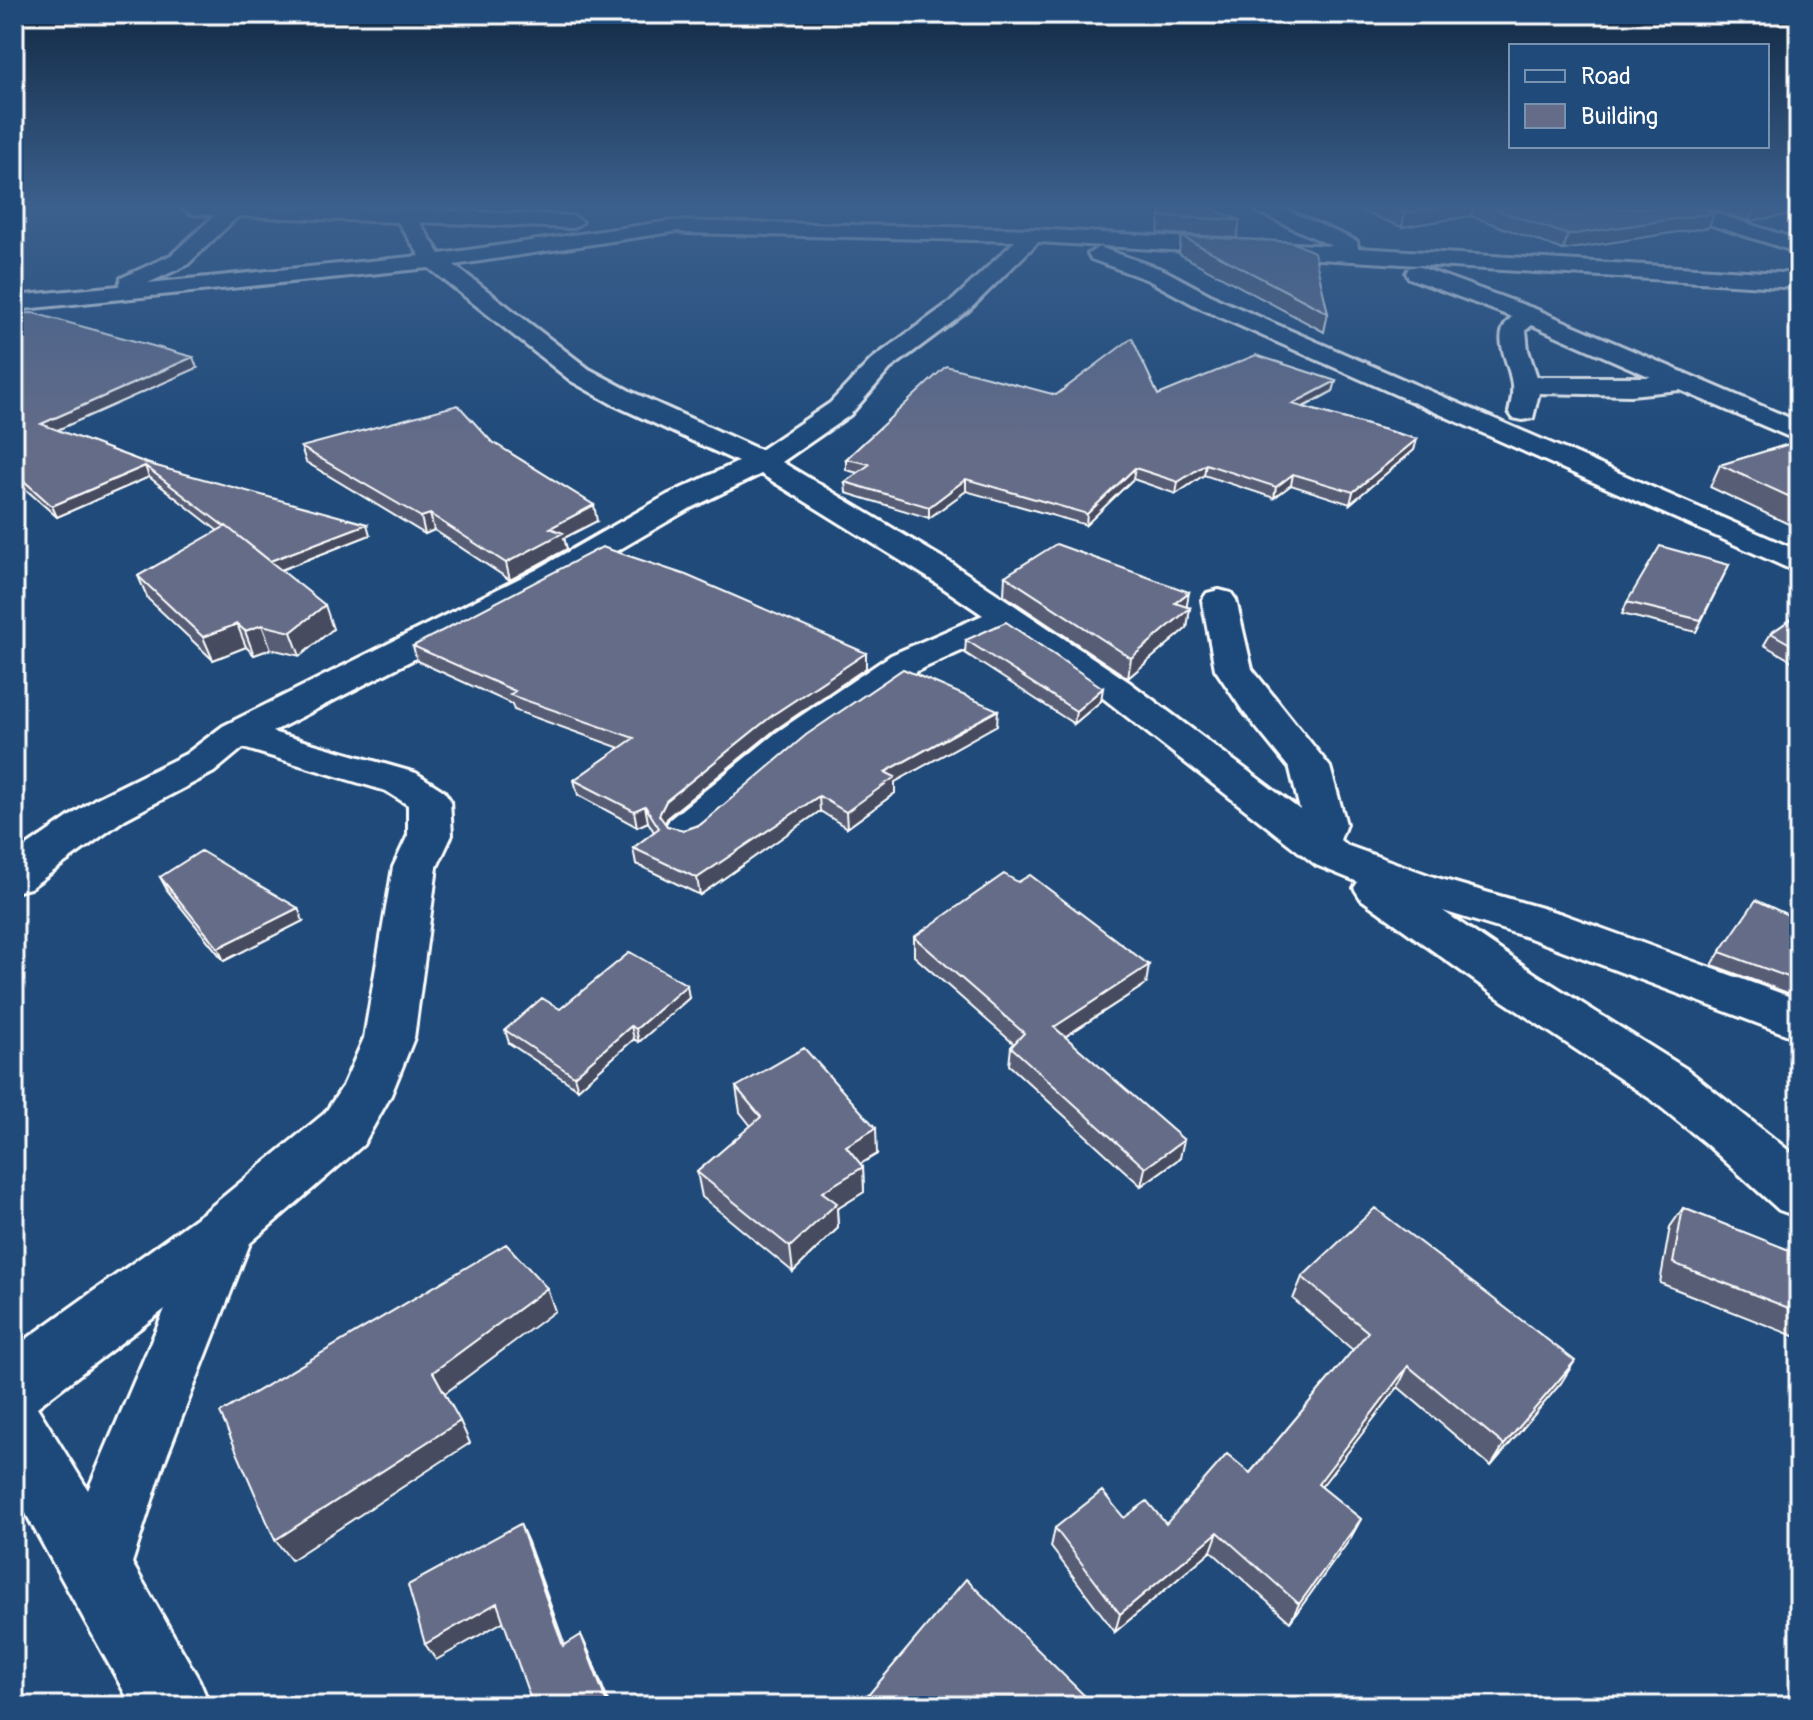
<svg xmlns="http://www.w3.org/2000/svg" width="1813" height="1720" font-family="Pangolin,sans-serif">
<rect width="100%" height="100%" fill="#1f4a7a"/>
<filter id="ink" filterUnits="userSpaceOnUse"><feTurbulence type="fractalNoise" baseFrequency=".0125" numOctaves="2"/><feDisplacementMap in="SourceGraphic" scale="16" xChannelSelector="R" yChannelSelector="G"/><feConvolveMatrix kernelMatrix="1 2 1 2 8 2 1 2 1" color-interpolation-filters="sRGB"/></filter>
<g filter="url(#ink)">
<g fill="none" stroke-linecap="round" stroke-linejoin="round">
<defs>
<path id="street" d="M182,208L404,209L573,216L583,222L573,228L419,222L440,254L671,221L1033,229L1332,246L1258,212L1255,208H1282L1357,241L1358,248L1799,274V288L1038,242L969,310L890,369L850,415L782,462L951,563L1129,682L1300,810L1290,769L1243,711L1215,669L1202,600L1207,593L1219,590L1231,593L1236,600L1252,669L1330,767L1346,824L1340,840L1346,845L1434,877L1562,914L1799,1000V1039L1530,938L1443,911L1537,975L1688,1070L1799,1159V1217L1779,1210L1705,1143L1652,1100L1503,1001L1361,899L1354,888L1358,882L1316,865L1103,698L1006,631L917,671L805,748L700,839L685,843L670,839L664,829L670,819L777,732L891,655L983,615L927,577L761,474L689,509L560,584L272,732L416,773L444,791L450,800L452,835L437,867L414,1038L391,1095L363,1145L250,1243L164,1463L132,1563L199,1680L210,1706H132L14,1492V1348L207,1210L325,1113L343,1086L364,1038L393,867L408,835V805L386,791L243,748L214,772L125,819L30,888L14,892V855L95,799L186,754L223,726L536,570L667,495L738,462L612,404L571,381L429,268L14,310V296L119,286L121,278L171,255L215,215L192,214ZM238,216L398,222L420,256L148,283L187,265ZM678,231L686,233L1015,241L953,300L872,359L830,403L760,450L632,392L589,369L454,265ZM165,1309L88,1490L37,1407Z
M1668,208H1699L1799,240V253L1671,212Z
M1099,247L1164,270L1218,299L1799,551V573L1202,309L1148,280L1091,259L1088,254Z
M1417,266L1538,310L1799,422V441L1680,390L1631,395L1539,393L1533,418L1523,420L1513,418L1509,412C1511,403 1513,395 1512,385C1510,361 1489,336 1512,317L1409,278L1406,273L1409,268ZM1532,325L1651,377H1537L1528,350L1526,330Z"/>
</defs>
<use href="#street" stroke="#fff" stroke-width="6"/>
<use href="#street" fill="#1f4a7a" fill-rule="evenodd"/>
</g>
<path fill="#575d75" stroke="#fff" stroke-width="2" d="M1352,208H1699L1709,227L1563,250L1471,216L1402,227Z
M1709,208H1799V215L1794,214L1749,221Z
M1160,216L1240,220L1237,238L1158,233Z
M1181,236L1328,313L1324,332L1179,254Z
M14,314L197,368L57,430L149,464L370,535L281,570L333,629L300,656L271,649L254,655L246,647L213,660L148,599L138,576L218,531L149,477L57,517L14,479Z
M1336,381L1333,391L1304,407L1417,439L1414,450L1350,504L1291,485L1274,498L1204,475L1176,494L1133,479L1086,525L966,491L929,518L846,493L845,482L858,473L846,470V459L1056,395H1158Z
M491,441L597,521L564,538L567,549L510,580L434,530L425,534L306,462L301,447Z
M1799,441V529L1710,487L1720,465Z
M1729,565L1696,632L1622,614L1627,602Z
M1005,576L1187,607L1190,608L1187,628L1128,678L1004,595Z
M1799,614V665L1764,645L1771,633Z
M966,640L1101,701L1074,724L965,653Z
M413,646L866,653V668L775,730L668,817L665,823L667,826L683,830L997,725L895,782V793L847,828L820,811L700,895L636,864L633,848L654,832L648,822L637,827L578,795L574,780L620,748L514,710L512,704L417,661Z
M160,877L303,921L224,961L167,890Z
M1799,920V997L1712,965L1720,952Z
M914,937L1146,984L1065,1037L1180,1158L1141,1186L1009,1065L1011,1047L1014,1044L914,956Z
M689,998L639,1042L634,1039L578,1089L509,1043L505,1030L560,1009Z
M736,1087L877,1154L860,1164L863,1167L864,1192L837,1209L838,1228L793,1272L702,1197L697,1172L751,1126L740,1112Z
M1683,1208L1799,1254V1338L1660,1283L1670,1227Z
M1302,1277L1561,1383L1491,1466L1398,1387L1321,1487L1361,1519L1350,1539L1290,1622L1211,1551L1115,1632L1051,1547L1055,1528L1124,1518L1166,1524L1250,1473L1353,1350L1293,1299Z"/>
<path fill="#474c5f" stroke="#fff" stroke-width="2" d="M1436,208H1473L1471,216L1402,227L1405,213Z
M1754,208H1797L1794,214L1749,221Z
M1714,213L1709,227L1563,250L1568,235Z
M193,357L197,368L46,435L41,424Z
M1336,381L1333,391L1290,414L1292,404Z
M1417,439L1414,450L1350,504L1353,492Z
M1206,464L1204,475L1176,494L1178,482Z
M145,466L149,477L57,517L52,506Z
M1135,468L1133,479L1086,525L1087,514Z
M1293,474L1291,485L1274,498L1276,487Z
M966,479V491L929,518V507Z
M594,505L597,521L564,538L567,549L510,580L506,563L550,528Z
M430,514L434,530L425,534L421,517Z
M367,524L370,535L273,573L269,561Z
M1189,592L1186,611L1175,603Z
M325,605L333,629L300,656L291,632Z
M1190,608L1187,628L1128,678L1131,658Z
M237,624L246,647L213,660L203,637Z
M262,625L271,649L254,655L245,631Z
M866,653V668L775,730L668,817L661,831L659,815L666,801L774,714Z
M1103,688L1101,701L1074,724L1076,711Z
M998,710L997,725L895,782V793L847,828L846,812L885,772Z
M14,792L20,803L14,806Z
M819,796L820,811L700,895L697,878Z
M645,806L648,822L637,827L634,811Z
M298,908L303,921L224,961L218,948Z
M1149,965L1146,984L1052,1045L1054,1027Z
M687,985L689,998L639,1042L636,1029Z
M631,1026L634,1039L578,1089L574,1076Z
M876,1128L877,1154L847,1172L846,1146Z
M1184,1140L1180,1158L1141,1186L1145,1168Z
M863,1167L864,1192L837,1209L838,1228L793,1272L790,1247L822,1192Z
M547,1288L555,1311L444,1394L433,1372Z
M1575,1361L1561,1383L1491,1466L1504,1445Z
M1408,1366L1398,1387L1308,1504L1318,1484Z
M460,1421L470,1443L291,1560L275,1540Z
M1361,1519L1350,1539L1290,1622L1299,1604Z
M520,1524L528,1542L571,1662L563,1646Z
M1218,1532L1211,1551L1115,1632L1120,1614Z
M497,1603L506,1620L436,1660L425,1644Z
M581,1635L589,1652L610,1706H608Z"/>
<path fill="#656c88" stroke="#fff" stroke-width="2" d="M1164,208H1211L1240,220L1160,216Z
M1392,208H1436L1405,213Z
M1492,208H1699L1714,213L1568,235Z
M1181,236L1292,242L1314,252L1328,313Z
M33,313L193,357L41,424L149,464L367,524L270,561L226,526L225,527L145,466L52,506L14,472V314Z
M1132,338L1158,395L1256,355L1336,381L1292,404L1417,439L1353,492L1293,474L1276,487L1206,464L1178,482L1135,468L1087,514L966,479L929,507L845,482L870,464L846,459L946,366L1056,395Z
M458,405L491,441L594,505L550,528L563,533L506,563L430,514L421,517L301,447Z
M1799,441V501L1720,465Z
M226,526L325,605L291,632L262,625L245,631L237,624L203,637L138,576Z
M1056,544L1189,592L1175,603L1190,608L1131,658L1005,576Z
M1660,546L1729,565L1701,620L1627,602Z
M602,547L686,575L866,653L774,714L666,801L659,815L667,826L683,830L700,825L806,735L903,669L998,710L885,772L895,777L846,812L819,796L697,878L633,848L659,828L645,806L634,811L574,780L634,738L510,695L515,691L413,646Z
M1799,614V649L1771,633Z
M1006,622L1103,688L1076,711L966,640Z
M201,851L298,908L218,948L160,877Z
M1004,874L1018,882L1030,875L1149,965L1054,1027L1184,1140L1145,1168L1011,1047L1024,1033L914,937Z
M1756,900L1799,920V981L1720,952Z
M630,952L687,985L636,1029L631,1026L574,1076L505,1030L542,998L560,1009Z
M804,1048L876,1128L846,1146L863,1167L822,1192L837,1203L790,1247L697,1172L761,1117L736,1087Z
M1375,1208L1575,1361L1504,1445L1408,1366L1318,1484L1361,1519L1299,1604L1218,1532L1120,1614L1055,1528L1102,1491L1124,1518L1147,1501L1166,1524L1227,1454L1250,1473L1368,1332L1302,1277Z
M1683,1208L1799,1254V1312L1673,1263Z
M506,1244L547,1288L433,1372L460,1421L275,1540L220,1413Z
M520,1524L563,1646L581,1635L608,1706H533L497,1603L425,1644L408,1585Z
M966,1579L1095,1706H859Z"/>
</g>
<linearGradient id="sky" x2="0" y2="1"><stop stop-color="#112943"/><stop offset="0.46" stop-color="#3c608d"/><stop offset="1" stop-color="#3c608d" stop-opacity="0"/></linearGradient>
<rect width="1813" height="449" fill="url(#sky)"/>
<rect width="1813" height="1720" fill="none" stroke="#1f4a7a" stroke-width="48"/>
<rect x="24" y="24" width="1765" height="1672" fill="none" stroke="#fff" stroke-width="3" filter="url(#ink)"/>
<rect x="1509" y="44" width="260" height="104" fill="#1f4a7a" stroke="#7992af" stroke-width="2"/>
<rect x="1525" y="70" width="40" height="12" fill="#1f4a7a" stroke="#7992af" stroke-width="2"/>
<text x="1581" y="84" font-size="24" fill="#ffffff">Road</text>
<rect x="1525" y="104" width="40" height="24" fill="#656c88" stroke="#7992af" stroke-width="2"/>
<text x="1581" y="124" font-size="24" fill="#ffffff">Building</text>
</svg>
